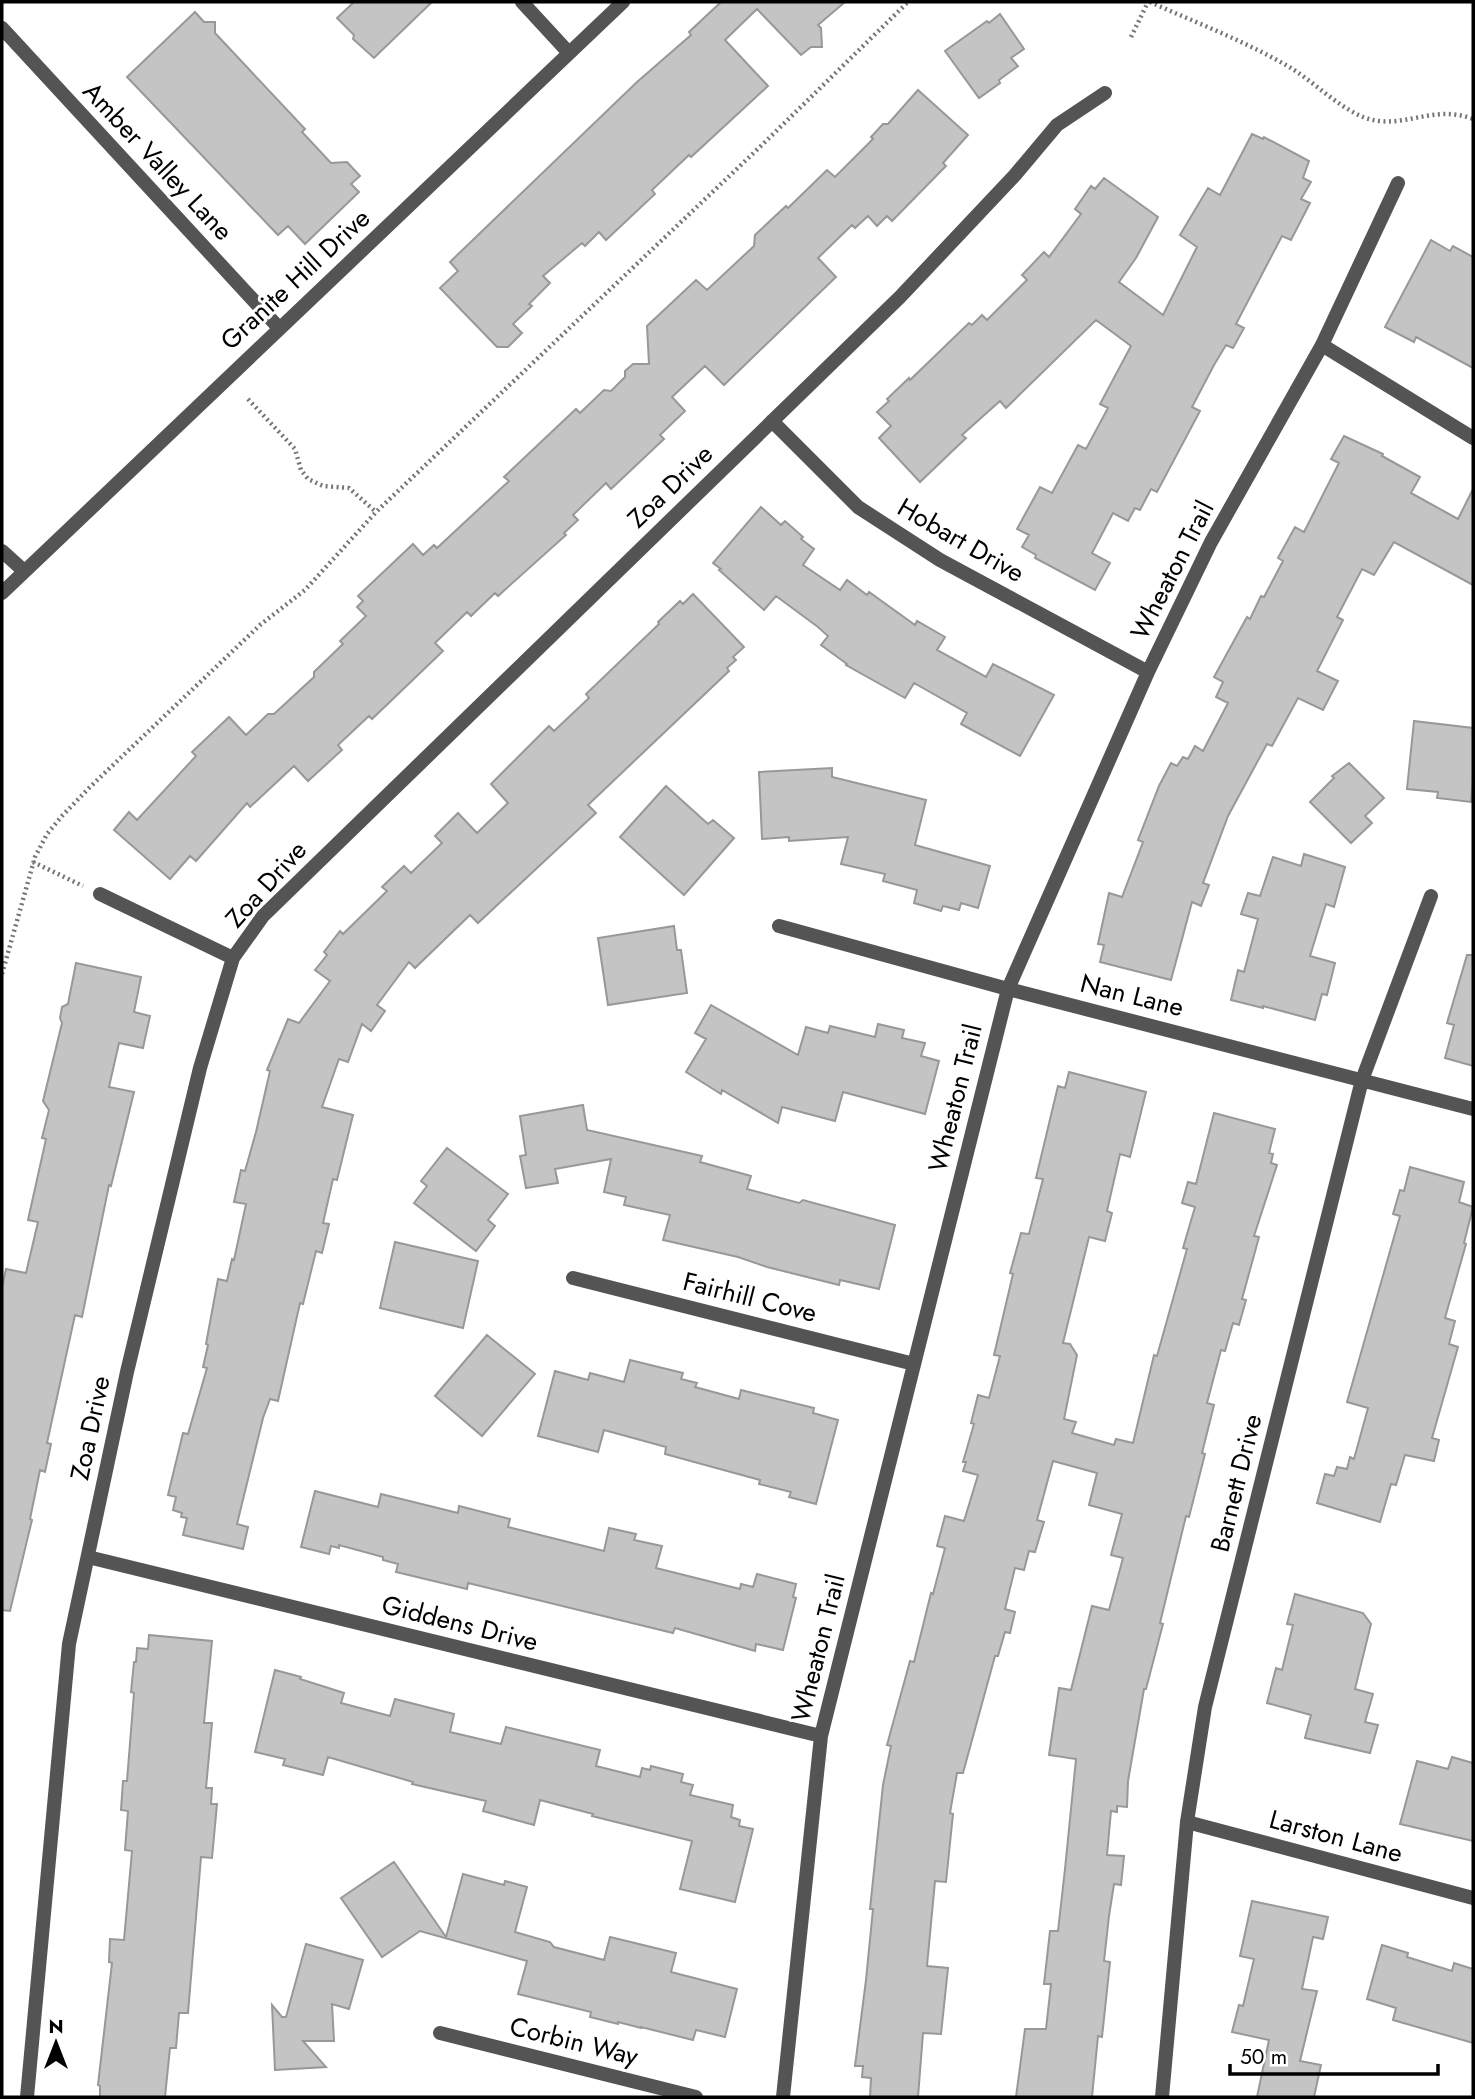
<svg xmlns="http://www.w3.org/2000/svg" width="1475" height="2099" font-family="Jost,sans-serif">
<rect width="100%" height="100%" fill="#fff"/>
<path fill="#c4c4c4" stroke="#989898" stroke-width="2" d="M354,2H432L374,58L353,39L354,35L337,18Z
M721,2H845L818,25L821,28L822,47H811L801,55L757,9L725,40L768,86L691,157L689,155L652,190L655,194L606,240L599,232L585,246L582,243L543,276L550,283L529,304L532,306L513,324L522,333L508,347H497L440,288L458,271L450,262L637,82L691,35L689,32Z
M195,12L204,22H215V33L305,129L302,132L331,163L347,162L360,176L351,184L359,192L305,244L288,226L278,235L127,77Z
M1000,14L1024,49L1011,58L1018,66L999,80L1000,83L979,98L945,51L987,21L989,23Z
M918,90L968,135L943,163L946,166L892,221L887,216L877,226L868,216L855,228L852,225L818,258L836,277L724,385L705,366L672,397L685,411L660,435L664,439L611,489L606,483L573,515L578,520L564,533L566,535L498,596L495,593L471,616L467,612L435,643L443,651L372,719L369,716L338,745L342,750L308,781L294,766L250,807L247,803L196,861L190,856L170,879L114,830L129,812L137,820L196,756L192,752L229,717L246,735L268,714H274L314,677V672L343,644L340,641L366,616L357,607L363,601L358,596L413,544L423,555L434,545L437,548L509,481L504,477L576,409L580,413L604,390L611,391L625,377V371L633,364H649L647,326L696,280L707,290L754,246L755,235L786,206L788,208L827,170L835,177L873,139L871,137L883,124H888Z
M1252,134L1263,139L1264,137L1309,161L1303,178L1311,182L1301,199L1310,203L1291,240L1282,236L1236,324L1244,328L1233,348L1226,345L1214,365L1192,407L1200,411L1157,492L1151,489L1140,510L1135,508L1128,521L1113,513L1092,553L1110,563L1095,590L1035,558L1036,555L1022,547L1029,535L1017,529L1040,487L1052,493L1078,445L1086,449L1108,408L1100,404L1131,346L1096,320L1006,408L1000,401L962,435L966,438L920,482L879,438L891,426L877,412L889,401L887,399L909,378L910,380L969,323L972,325L982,315L987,320L1027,280L1022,275L1044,252L1049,257L1081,214L1075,209L1091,186L1095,189L1104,178L1158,217L1136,258L1119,282L1163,315L1197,247L1180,235L1208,188L1220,195Z
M1431,240L1450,251L1453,246L1473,257V368L1416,337L1414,342L1385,327Z
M1344,436L1383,454L1382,456L1420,477L1411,493L1458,519L1473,489V585L1394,542L1374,575L1362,569L1337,617L1343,620L1317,671L1338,681L1323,710L1298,698L1272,746L1267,744L1228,816L1203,883L1209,885L1201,906L1192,902L1171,980L1100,962L1104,945L1098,944L1109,893L1122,897L1143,842L1138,840L1159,786L1171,763L1177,766L1183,757L1188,759L1195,746L1203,751L1228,703L1216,697L1223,682L1214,677L1247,617L1250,619L1261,596L1264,597L1283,561L1278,558L1295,527L1304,532L1339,463L1331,459Z
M761,507L781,525L785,521L803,537L801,539L814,549L803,565L840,590L847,580L867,595L869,592L915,625L917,621L945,637L937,650L986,677L993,664L1054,695L1020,756L961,724L967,713L914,683L905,698L846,665L847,664L821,645L828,636L818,627L776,596L764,610L719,570L721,569L713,563Z
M693,594L744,647L733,657L736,660L727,668L729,671L588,805L596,813L478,923L470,915L415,968L409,962L377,1005L385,1011L371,1031L362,1024L348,1062L339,1059L322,1107L353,1115L337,1180L333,1179L323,1223L329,1224L322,1253L316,1251L303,1304L300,1303L278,1401L270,1399L263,1418L237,1524L248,1527L243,1549L183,1535L187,1518L181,1517L182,1513L173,1510L176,1497L168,1495L183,1433L188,1434L207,1368L203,1367L208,1345L206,1344L218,1279L227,1281L232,1259L234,1260L246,1204L234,1202L241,1170L245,1171L256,1132L270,1071L267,1070L288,1019L299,1023L330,981L315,970L327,955L324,952L340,931L343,934L387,891L382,887L404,866L411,873L442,843L435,836L458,813L477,833L508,803L491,784L549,726L554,731L589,698L586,694L659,624L658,622L680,601L683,604Z
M1414,721L1473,728V781L1471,802L1437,798L1438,792L1407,789Z
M1349,763L1384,798L1365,816L1372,823L1351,843L1310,802L1334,778L1332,776Z
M832,768V777L926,800L915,845L990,866L978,908L961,903L959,910L943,906L941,911L914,903L917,890L883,881L885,874L841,864L848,837L789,841V837L762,839L759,772Z
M666,786L708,824L713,820L734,838L684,895L620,837Z
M1304,854L1345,867L1334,907L1326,904L1310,956L1335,963L1327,995L1322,994L1315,1020L1263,1006V1008L1231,1000L1238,970L1244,972L1258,919L1241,914L1248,893L1260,896L1273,857L1301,866Z
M674,926L677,950H681L687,993L608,1005L598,938Z
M1467,955H1473V1066L1445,1058L1454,1025L1447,1023Z
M76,963L141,977L134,1012L150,1016L143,1048L119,1043L109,1087L134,1092L111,1186L109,1185L82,1317L75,1315L47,1443L51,1444L45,1472L40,1470L30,1519L32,1520L10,1611L2,1610V1287L6,1269L26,1273L38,1222L28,1220L46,1139L42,1138L49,1110L43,1101L62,1023L60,1018L62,1007L68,1004Z
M711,1005L798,1055L806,1027L828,1033L830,1026L875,1037L878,1024L904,1030L902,1038L925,1043L921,1056L939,1061L925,1114L843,1092L835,1121L782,1107L778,1123L722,1090L721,1094L686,1072L706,1039L695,1033Z
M1069,1072L1146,1092L1130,1157L1120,1154L1107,1211L1112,1213L1105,1241L1089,1237L1063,1343L1070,1344L1077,1355L1064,1419L1076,1422L1072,1433L1114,1445L1116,1439L1133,1443L1154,1355L1157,1356L1187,1249L1183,1248L1195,1207L1182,1203L1188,1182L1196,1184L1214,1113L1275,1129L1269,1153L1273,1154L1271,1163L1277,1165L1254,1236L1259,1237L1242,1299L1246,1300L1239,1325L1233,1323L1225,1351L1221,1350L1207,1403L1214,1405L1202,1453L1205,1454L1189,1517L1186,1516L1160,1623L1163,1624L1146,1689H1144L1128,1781L1127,1807L1117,1806V1812L1111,1811L1107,1855L1124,1856L1121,1885L1114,1884L1109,1916L1104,1961L1110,1962L1102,2037L1098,2036L1092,2097H1016L1025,2029H1046L1051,1984H1044L1050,1931H1058L1065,1869L1076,1759L1049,1755L1059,1688L1071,1690L1092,1606L1109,1610L1123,1558L1111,1555L1122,1514L1089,1505L1097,1473L1053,1461L1037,1520L1044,1522L1035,1552L1029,1551L1024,1570L1015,1568L1005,1609L1015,1612L1010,1633L1005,1632L998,1656H995L963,1773H957L950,1813L953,1814L946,1882L935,1881L927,1966L948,1968L941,2034L923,2033L918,2097H870L871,2078L862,2077L863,2066H855L866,1980L873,1909H870L883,1785L891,1746L887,1745L910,1661L914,1662L931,1593L933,1594L945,1548L937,1546L945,1516L964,1521L978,1475L963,1471L966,1462H963L974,1424L971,1423L978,1395L989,1398L1000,1356L994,1355L1013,1274L1010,1273L1021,1233L1029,1234L1043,1179L1036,1178L1058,1086L1065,1088Z
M583,1105L587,1130L702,1156L700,1162L751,1176L747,1189L799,1203L803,1200L895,1225L879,1289L840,1280L839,1285L767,1267L738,1257L663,1240L670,1215L624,1205L626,1197L604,1192L611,1159L555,1169L558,1183L526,1188L520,1156L526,1155L520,1116Z
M447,1148L508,1194L488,1220L495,1226L476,1251L414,1203L427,1186L421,1181Z
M1410,1167L1464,1182L1459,1202L1473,1207L1464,1243L1466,1244L1445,1318L1455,1321L1449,1344L1458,1347L1432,1438L1439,1440L1434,1461L1405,1455L1396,1485L1391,1484L1380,1522L1317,1503L1325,1474L1334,1476L1337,1467L1347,1469L1350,1457L1354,1459L1368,1408L1347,1402L1400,1216L1393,1214L1400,1190L1404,1191Z
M395,1242L478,1261L463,1328L380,1308Z
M487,1335L535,1374L482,1436L435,1396Z
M630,1360L683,1373L681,1379L697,1383L695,1387L739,1399L741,1390L814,1408L813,1413L838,1420L816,1504L789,1497L791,1492L759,1484L760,1480L665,1454L666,1447L604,1430L598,1452L538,1436L555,1371L588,1380L590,1373L624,1382Z
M315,1491L378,1507L381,1494L458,1513L459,1506L510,1519L508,1527L604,1551L609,1528L636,1534L634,1540L662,1546L656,1568L740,1589L741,1584L753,1587L757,1574L796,1584L793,1597L796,1598L783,1650L756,1644L755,1651L675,1628L673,1633L468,1583L467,1589L396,1572L398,1564L383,1560V1557L339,1545V1548L331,1546L329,1554L301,1547Z
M1295,1594L1363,1613L1371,1624L1355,1689L1373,1694L1365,1722L1378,1725L1370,1753L1305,1738L1311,1715L1267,1703L1276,1668L1282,1670L1293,1625L1287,1624Z
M149,1635L212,1641L204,1723H212L206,1788H212L211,1804H217L212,1858L201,1857L188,2013H179L176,2048H170L165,2097H100V2086L98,2085L112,1963L109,1962L110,1939L124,1940L132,1851L125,1850L128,1811L121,1810L123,1781H127L134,1693L131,1692L134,1662H136L137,1648L148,1649Z
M275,1670L301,1677L300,1679L344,1693L341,1703L390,1716L395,1699L454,1714L450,1732L501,1744L506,1727L600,1750L596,1766L640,1777L642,1768L650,1770L651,1766L683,1774L681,1782L693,1785L690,1795L733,1805L731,1817L740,1820L739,1826L753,1829L735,1902L680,1889L692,1841L592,1816L593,1814L540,1800L534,1825L483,1811L486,1801L412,1784L413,1782L328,1757L323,1775L283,1765L285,1759L255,1752Z
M1452,1757L1473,1763V1841L1400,1824L1417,1761L1448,1769Z
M394,1862L446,1937L463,1874L504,1885L505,1881L527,1887L515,1932L550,1942L554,1947L604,1960L610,1937L676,1953L671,1972L737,1989L725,2037L696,2030L693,2040L641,2027V2028L618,2022V2024L590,2017L591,2012L518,1994L527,1961L420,1931L382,1957L341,1898Z
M1252,1901L1328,1917L1323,1939L1313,1937L1302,1989L1317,1991L1300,2061L1321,2065L1314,2097H1257L1269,2040L1232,2032L1239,2005L1243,2006L1254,1959L1240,1956Z
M306,1944L363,1960L349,2009L332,2004L334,2041H303L326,2067L275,2070L272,2005L282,2017H286Z
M1382,1945L1408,1953L1407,1957L1452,1971L1454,1963L1473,1969V2043L1393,2020L1396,2008L1367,1999Z"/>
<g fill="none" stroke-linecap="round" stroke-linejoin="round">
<path stroke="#767676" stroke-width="4.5" stroke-dasharray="2 3.5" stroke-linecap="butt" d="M1150,2C1197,23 1247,42 1291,68C1315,83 1337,106 1363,117C1401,132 1432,103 1473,119
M1131,37L1148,2
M248,399L295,449L301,470L308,479L323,486L349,488L376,512
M33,862L83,886
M2,974L35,857L47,834L62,816L90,787L260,625L305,590L376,512L763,144L908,2"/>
<path stroke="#545454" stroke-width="14" d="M522,2L569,53
M2,28L279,328
M1322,345L1473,438
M772,421L858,507L940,560L1148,672
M2,551L24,571
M2,593L623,2
M100,894L233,958
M779,926L1008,989L1473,1109
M573,1278L914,1364
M88,1557L821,1736
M1187,1822L1473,1898
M440,2033L696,2097
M27,2097L69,1644L127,1372L200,1068L233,958L263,916L900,297L1015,175L1057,125L1105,93
M783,2097L821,1736L1008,989L1148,672L1211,542L1322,345L1398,183
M1162,2097L1187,1822L1205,1707L1362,1080L1431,896"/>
</g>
<g text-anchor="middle" stroke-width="6" stroke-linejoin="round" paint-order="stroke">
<g font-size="26" fill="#000" stroke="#fff">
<text transform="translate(158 161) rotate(47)" y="9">Amber Valley Lane</text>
<text transform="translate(295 279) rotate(-43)" y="9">Granite Hill Drive</text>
<text transform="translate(670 486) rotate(-44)" y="9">Zoa Drive</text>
<text transform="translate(961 540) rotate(30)" y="9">Hobart Drive</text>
<text transform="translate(1172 570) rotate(-63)" y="9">Wheaton Trail</text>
<text transform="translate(266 884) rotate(-48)" y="9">Zoa Drive</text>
<text transform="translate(1132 995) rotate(14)" y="9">Nan Lane</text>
<text transform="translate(955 1098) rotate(-76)" y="9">Wheaton Trail</text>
<text transform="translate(750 1297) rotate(14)" y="9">Fairhill Cove</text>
<text transform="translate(90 1428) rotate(-78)" y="9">Zoa Drive</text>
<text transform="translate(1236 1483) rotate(-76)" y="9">Barnett Drive</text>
<text transform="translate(460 1623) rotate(14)" y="9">Giddens Drive</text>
<text transform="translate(818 1648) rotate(-76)" y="9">Wheaton Trail</text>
<text transform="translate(1336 1836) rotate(15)" y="9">Larston Lane</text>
<text transform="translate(574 2041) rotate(14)" y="9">Corbin Way</text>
</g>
</g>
<rect width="1475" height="2099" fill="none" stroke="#000000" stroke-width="7"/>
<g transform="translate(56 2043)" stroke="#ffffff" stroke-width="5" paint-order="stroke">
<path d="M0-5L12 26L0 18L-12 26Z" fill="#000000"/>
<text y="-10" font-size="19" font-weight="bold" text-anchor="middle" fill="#000000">N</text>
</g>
<path d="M1230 2064v10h208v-10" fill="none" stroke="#000000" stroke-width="3.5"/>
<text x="1240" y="2064" font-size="21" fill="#000000" stroke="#ffffff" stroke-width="5" paint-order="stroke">50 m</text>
</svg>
